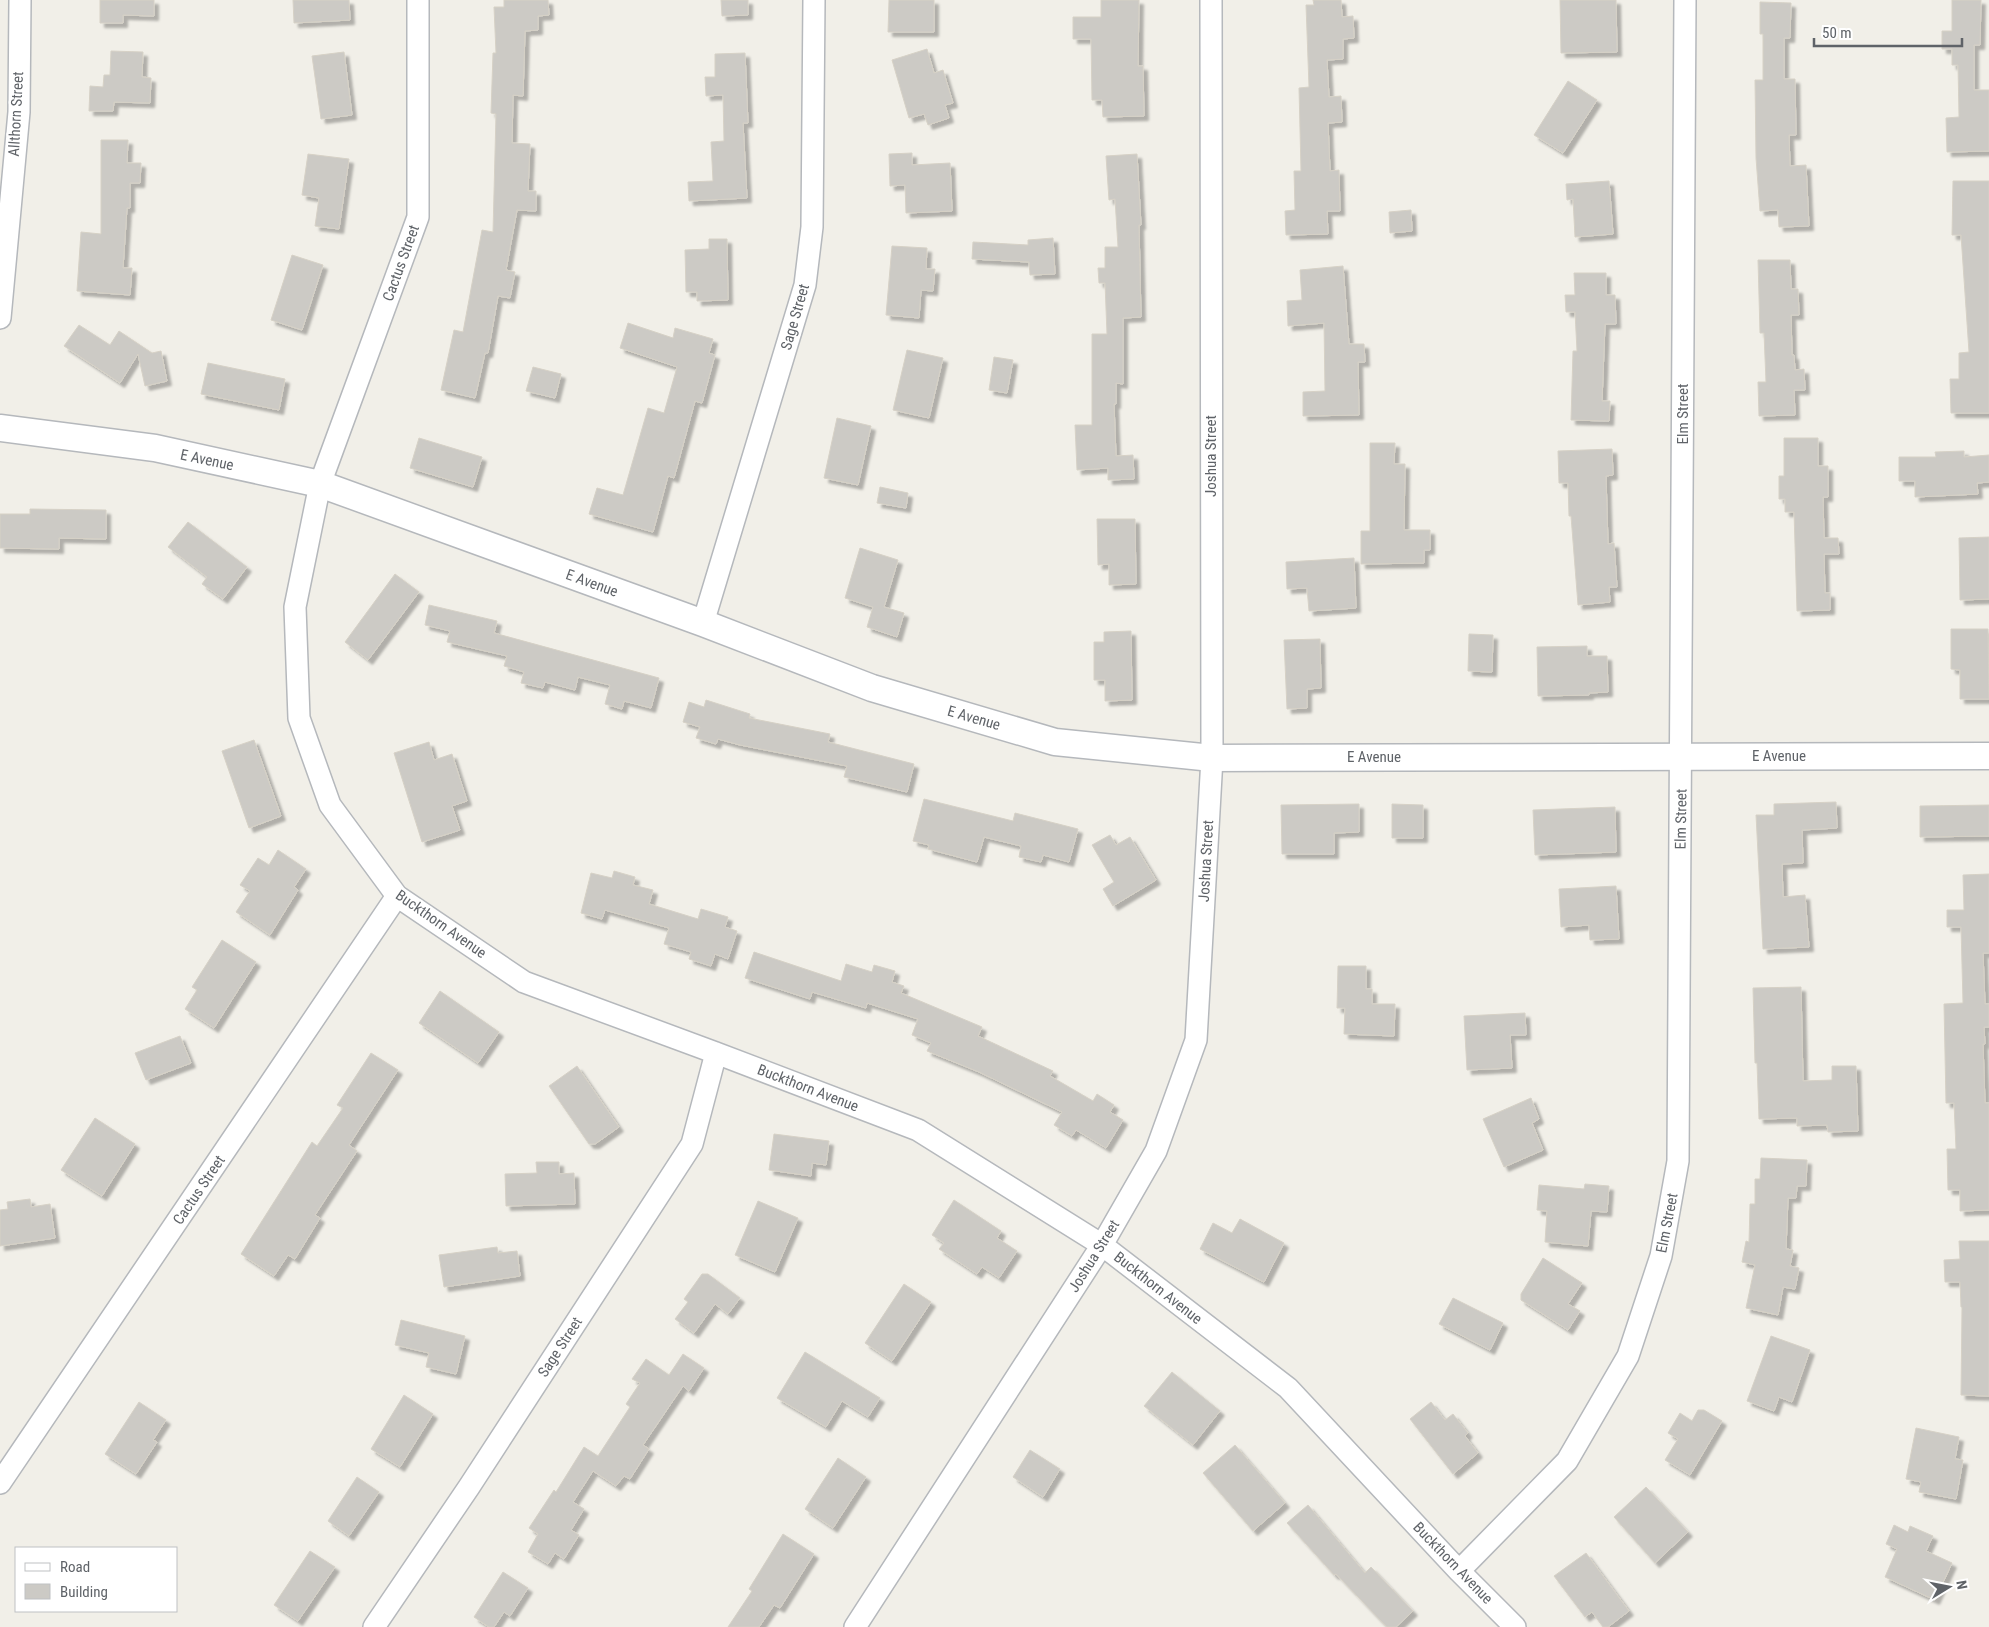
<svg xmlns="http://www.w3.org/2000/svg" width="1989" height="1627" font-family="'Roboto Condensed',sans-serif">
<defs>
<filter id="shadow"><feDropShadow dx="4.5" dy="4.5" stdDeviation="1" flood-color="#0004"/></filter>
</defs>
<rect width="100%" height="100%" fill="#f1efe8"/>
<path fill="#cccac5" stroke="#d6d1c6" filter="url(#shadow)" d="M100,0H154V16L123,15V23H100Z
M293,0H349L350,20L294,23Z
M504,0H548L549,15L538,16V30L525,31L523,96L513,95L512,143L530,144L528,191H536V211L517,210L506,270L515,272L510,298L498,296L488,353H485L475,398L441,390L454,330L463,332L482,230L493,232L496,114L491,113L493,53H496L494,7H504Z
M721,0H748V15L722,16Z
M889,0H934V32H888Z
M1101,0H1139L1138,66H1143L1144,116L1103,117L1102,100H1092L1091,39H1073V17H1101Z
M1313,0H1341L1342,17L1353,16L1354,38L1343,39V59L1327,60L1329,97L1341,96L1342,122L1328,123L1330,171L1339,170L1340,211H1327L1328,234L1286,235L1285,211L1295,210L1294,171H1301L1299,88L1309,87L1306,5H1314Z
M1560,0H1616L1617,52L1561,53Z
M1952,0H1981L1980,45H1974V90H1989V151L1947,152L1946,118L1959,117L1958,65H1952V49H1942V31H1952Z
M1760,2L1791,3L1790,38H1784V79H1795L1796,135H1789L1790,166L1806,165L1809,226L1779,227L1778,210L1760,211L1756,158L1755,80H1763V34H1760Z
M927,49L934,73L943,70L953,103L945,105L949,118L928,125L924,114L909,118L892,60Z
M111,51L143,52L142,77L151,78L150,103L114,102L113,111H89L90,86L103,87L104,75H110Z
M344,52L352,115L321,119L312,56Z
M745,53L748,123H743L747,198L689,201L688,182L713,181L711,142L724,141L723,95L706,96L705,77H715V54Z
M1568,81L1597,100L1563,153L1534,135Z
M101,140H128L127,163H141L140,183H130V208H127L123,268H132L130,295L77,291L81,232L101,234Z
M912,153V165L950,163L952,211L906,213L905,185L890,186L889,154Z
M308,154L349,159L339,229L315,226L319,198L302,195Z
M1137,154L1141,225H1139L1141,317L1123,318V384L1116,383V404H1114L1116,456L1133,455L1134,479L1108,480V468L1077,470L1075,425H1092V334H1107L1105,283H1099L1098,268H1105V247H1118L1115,199L1109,200L1106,156Z
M1609,181L1613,234L1575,237L1573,199L1567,200L1566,184Z
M1953,181H1989V413H1951L1950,379H1959V353L1969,352L1961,235H1952Z
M1411,210L1412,231L1390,233L1389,212Z
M1053,238L1055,274L1030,275L1029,262L972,259L973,242L1028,245V240Z
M709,239H727L728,300L697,301V292H686L685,250L709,249Z
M892,246L927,248L926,269H935L933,291L921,290L919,318L886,315Z
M292,255L323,265L302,330L271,320Z
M1758,260H1790L1791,289H1798L1799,315H1791L1792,355H1794L1795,370L1804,369L1805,390H1794L1795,415L1759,416L1758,382H1766L1764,333H1760Z
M1343,266L1349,344H1364L1365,362H1358L1359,415L1303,416V392L1325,391L1324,323L1288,326L1287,301L1302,300L1300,270Z
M1574,273H1606V295H1615L1616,324H1605L1602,401H1610L1609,421L1571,420L1573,351H1577L1575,312H1566L1565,295H1575Z
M628,323L673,338L675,328L713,339L709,353L715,355L702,403L695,401L674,478L668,476L653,532L589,514L597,488L623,495L648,408L664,413L677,367L620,348Z
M79,325L110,345L119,331L152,353L161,351L167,381L145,386L138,354L120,383L64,346Z
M907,350L943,358L929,418L893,410Z
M994,357L1013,360L1007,393L989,390Z
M208,363L285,379L279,410L201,394Z
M533,367L561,374L555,398L526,391Z
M837,418L871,426L858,485L824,478Z
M419,438L482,457L473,487L410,468Z
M1784,438H1818V466H1828V497H1823L1824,538H1838L1839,554H1824L1825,593H1830V610L1797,611L1794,512H1785V499H1779V476H1784Z
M1370,443H1395L1394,464H1405L1404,530H1430V550H1424V563L1361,564V531H1370Z
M1612,449L1613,475L1606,476L1608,544L1614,543L1617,587H1609L1610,602L1578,605L1571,516H1569L1568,483H1559L1558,451Z
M1964,451V457L1989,455V482L1977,483L1978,494L1915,497V481H1899V457H1936L1935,452Z
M880,487L908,493L906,508L877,503Z
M30,509L106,510V539L59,538V549L0,548V514H30Z
M1097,519H1135L1136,584L1109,585V564L1098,565Z
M188,522L247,567L223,599L202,584L207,577L168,547Z
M1989,537V599L1960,600L1959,538Z
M860,548L898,560L884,607L904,613L897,637L867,627L873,607L845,598Z
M1354,558L1356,608L1309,611L1307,588L1287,589L1286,562Z
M395,574L419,592L368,660L345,642Z
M429,605L497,621L494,633L659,678L651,708L624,701L622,709L605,704L610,685L578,677L575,690L545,682L543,688L521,683L524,672L504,666L507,656L447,642L450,631L425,625Z
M1951,629H1988L1989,699H1960V670L1951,669Z
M1131,631L1132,700L1105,701V680H1094V642H1104V632Z
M1469,634L1493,635L1492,672L1468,671Z
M1320,639L1321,688L1307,689V708L1287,709L1284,640Z
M1587,646V656H1607L1608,692L1589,693V695L1538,696L1537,647Z
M706,700L750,714L749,718L830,734L828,742L914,764L907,792L844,777L847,766L740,745L718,739L716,744L696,738L700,727L683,722L689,702L704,707Z
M254,740L281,816L249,828L222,751Z
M429,742L434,760L452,754L467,801L452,806L460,830L422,842L394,753Z
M924,799L1013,821L1015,813L1078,829L1069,862L1043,855L1041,862L1019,857L1021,846L984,837L977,862L928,849L929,845L913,841Z
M1836,802L1837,828L1802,830L1803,863L1782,864L1783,897L1805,895L1809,947L1763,949L1756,815H1774V804Z
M1359,804V832L1334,833V854H1282L1281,805Z
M1392,804L1423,805V838H1392Z
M1989,805V836L1920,837V806Z
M1615,807L1616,852L1535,855L1533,810Z
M1110,835L1116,845L1130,837L1156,880L1113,906L1103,889L1114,882L1092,845Z
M278,850L306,869L294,887L298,890L270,935L236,912L250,891L240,885L258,858L269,865Z
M614,871L635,877L633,885L653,890L649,904L698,919L701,909L728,917L725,927L737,931L728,959L715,954L711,966L689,959L691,952L664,944L669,928L605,910L602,919L581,913L591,873L612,878Z
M1989,874V953H1983L1985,1004H1989V1027H1984L1985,1044H1983L1985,1103H1989V1210L1960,1211V1190H1948L1947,1149H1956L1954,1103H1946L1944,1004L1963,1003L1961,927H1947V910H1964L1963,875Z
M1616,886L1619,939L1590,940L1589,925L1561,927L1559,889Z
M222,940L256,962L214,1028L185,1009L197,990L192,987Z
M754,952L841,981L846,964L872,972L874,965L895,971L892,982L904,986L901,993L982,1027L978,1036L1053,1071L1050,1076L1093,1101L1097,1094L1114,1105L1110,1112L1123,1120L1106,1148L1076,1130L1072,1136L1054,1125L1062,1112L979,1072L927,1051L931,1043L912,1035L918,1019L867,1003L866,1008L812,992L810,999L745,978Z
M1338,966H1366V989H1372V1004H1395L1394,1036L1344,1034L1345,1008H1337Z
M1801,987L1803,1081L1832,1080V1066H1856L1858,1131L1828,1132L1827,1125L1797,1126V1118L1759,1119L1757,1063H1755L1753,988Z
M440,991L499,1032L478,1063L419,1023Z
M1525,1013L1526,1035H1510L1512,1068L1467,1070L1464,1016Z
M180,1036L191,1063L146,1080L135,1053Z
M371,1053L398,1070L349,1145L357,1151L315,1215L320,1218L295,1259L288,1255L274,1276L241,1254L312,1142L317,1146L343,1108L337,1105Z
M577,1066L619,1127L595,1144H589L549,1086Z
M1531,1098L1539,1119L1532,1123L1543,1150L1504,1167L1483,1119Z
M95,1118L135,1144L102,1196L61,1170Z
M774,1134L829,1141L826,1165L812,1163L811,1176L769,1170Z
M1761,1158L1807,1160L1806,1186H1797L1796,1198H1788L1786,1249L1793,1250L1790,1266L1799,1268L1795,1289L1783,1287L1778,1315L1746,1308L1755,1265L1742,1262L1746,1241L1749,1242L1750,1204H1755V1179H1760Z
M536,1162H559V1174L574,1173L575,1204L506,1206L505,1174L537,1173Z
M1585,1184L1609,1186L1607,1212L1591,1211L1588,1246L1545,1242L1547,1211L1537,1210L1539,1185L1584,1189Z
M30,1199L31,1207L50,1204L55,1238L0,1246V1210L8,1209L7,1202Z
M954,1200L1001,1231L997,1238L1017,1251L999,1278L982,1267L977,1274L939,1249L944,1243L932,1235Z
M758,1201L798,1218L775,1272L735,1255Z
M1240,1219L1284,1243L1264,1282L1200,1249L1213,1223L1232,1233Z
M1959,1241H1989V1396L1961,1395L1962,1307H1961L1960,1282H1945L1944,1260L1960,1259Z
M497,1247L498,1253L517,1251L520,1276L444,1287L439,1255Z
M1543,1258L1582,1283L1568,1304L1580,1311L1568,1330L1521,1300V1294Z
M702,1274H708L740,1298L728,1314L715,1304L694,1333L675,1319L688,1302L684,1299Z
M904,1284L931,1302L892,1361L865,1343Z
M1453,1298L1503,1323L1490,1350L1439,1324Z
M401,1320L465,1336L456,1374L426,1367L429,1353L395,1345Z
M1771,1336L1810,1350L1792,1402L1779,1397L1774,1411L1747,1401Z
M805,1352L880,1398L868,1417L842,1401L826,1427L777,1398Z
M683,1354L704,1368L689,1391L683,1386L643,1445L649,1449L630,1479L624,1476L616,1486L593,1471L573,1502L584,1509L571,1530L579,1535L564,1559L555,1553L548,1564L528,1552L538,1534L529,1528L554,1490L556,1492L584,1447L598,1456L630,1407L626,1404L640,1383L632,1379L646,1359L669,1375Z
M1172,1372L1220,1411L1193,1445L1144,1406Z
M404,1395L433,1414L400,1467L371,1449Z
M139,1402L166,1420L153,1440L157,1442L136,1474L105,1454Z
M1431,1402L1445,1420L1453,1414L1468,1433L1465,1436L1478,1453L1453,1474L1410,1419Z
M1698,1410H1704L1722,1421L1690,1475L1665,1460L1678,1439L1668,1433L1680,1413L1692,1421Z
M1916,1428L1959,1437L1955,1459L1963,1460L1956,1499L1919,1492L1921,1482L1906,1479Z
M1235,1445L1285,1503L1253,1531L1203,1473Z
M1030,1450L1060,1469L1043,1497L1013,1477Z
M838,1458L866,1477L833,1528L805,1509Z
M357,1477L379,1492L349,1536L328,1521Z
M1646,1487L1688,1532L1655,1563L1614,1517Z
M1308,1505L1365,1573L1371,1567L1413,1611L1396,1627H1387L1378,1618L1336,1574L1334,1575L1287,1523Z
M1894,1525L1908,1532L1910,1526L1933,1536L1926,1551L1952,1563L1935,1600L1885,1577L1897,1549L1886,1544Z
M783,1534L814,1554L780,1608L774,1605L759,1627H728L752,1591L749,1589Z
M310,1551L335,1567L298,1621L274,1605Z
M1586,1553L1629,1611L1608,1627H1603L1592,1612L1585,1617L1554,1576Z
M503,1572L528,1588L510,1616L504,1612L494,1627H489L474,1617Z"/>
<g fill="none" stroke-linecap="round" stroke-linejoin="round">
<defs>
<path id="minor" d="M418,0V217L320,484L295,607L299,718L330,805L397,896L524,982L716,1053L918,1130L1102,1245L1288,1388L1459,1571L1515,1627
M0,318L19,112L20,0
M703,623L805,285L812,227L814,0
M0,1483L397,896
M1459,1571L1567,1461L1628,1356L1661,1256L1678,1161L1685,0
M374,1627L469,1487L692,1144L716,1053
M855,1627L1102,1245L1156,1151L1196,1040L1212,758L1211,0"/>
<path id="tertiary" d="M0,428L155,448L320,484L703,623L872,688L1055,742L1212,758L1989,756"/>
</defs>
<use href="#minor" stroke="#b5b8bc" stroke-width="24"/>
<use href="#tertiary" stroke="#b5b8bc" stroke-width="29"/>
<use href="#minor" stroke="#fff" stroke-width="21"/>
<use href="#tertiary" stroke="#fff" stroke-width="26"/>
</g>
<g text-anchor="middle" stroke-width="4.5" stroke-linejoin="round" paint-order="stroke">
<g font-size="15" fill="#5f6368" stroke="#fff">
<text transform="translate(16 114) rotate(-87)" y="5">Allthorn Street</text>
<text transform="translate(401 263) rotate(-70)" y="5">Cactus Street</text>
<text transform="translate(795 317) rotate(-74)" y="5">Sage Street</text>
<text transform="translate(1683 414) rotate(-90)" y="5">Elm Street</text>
<text transform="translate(1211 456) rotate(-90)" y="5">Joshua Street</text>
<text transform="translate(207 460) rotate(12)" y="5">E Avenue</text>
<text transform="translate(592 583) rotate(20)" y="5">E Avenue</text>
<text transform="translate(974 718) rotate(16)" y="5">E Avenue</text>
<text x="1779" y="761">E Avenue</text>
<text x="1374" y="762">E Avenue</text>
<text transform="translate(1681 819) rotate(-89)" y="5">Elm Street</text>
<text transform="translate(1206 861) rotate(-87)" y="5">Joshua Street</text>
<text transform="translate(441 924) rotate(35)" y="5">Buckthorn Avenue</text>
<text transform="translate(808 1088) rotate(21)" y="5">Buckthorn Avenue</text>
<text transform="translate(199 1190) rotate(-56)" y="5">Cactus Street</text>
<text transform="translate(1667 1223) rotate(-79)" y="5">Elm Street</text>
<text transform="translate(1094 1256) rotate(-58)" y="5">Joshua Street</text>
<text transform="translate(1158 1288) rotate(38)" y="5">Buckthorn Avenue</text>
<text transform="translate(560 1347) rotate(-57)" y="5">Sage Street</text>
<text transform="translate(1453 1563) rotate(46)" y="5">Buckthorn Avenue</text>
</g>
</g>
<rect x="15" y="1547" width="162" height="65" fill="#ffffff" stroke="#bfc1c3"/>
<rect x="25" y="1563" width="25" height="8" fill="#ffffff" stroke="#bfc1c3"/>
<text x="60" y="1572" font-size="15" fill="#5f6368">Road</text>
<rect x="25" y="1584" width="25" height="15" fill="#cccac5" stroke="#bfc1c3"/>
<text x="60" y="1597" font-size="15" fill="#5f6368">Building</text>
<g transform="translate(1949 1587) rotate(80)" stroke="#ffffff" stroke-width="4" paint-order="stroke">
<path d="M0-4L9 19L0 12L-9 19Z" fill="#5f6368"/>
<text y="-8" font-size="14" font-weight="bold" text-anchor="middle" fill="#5f6368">N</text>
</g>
<path d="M1814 38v8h148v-8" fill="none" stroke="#5f6368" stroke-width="2.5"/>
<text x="1822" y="38" font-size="15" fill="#5f6368" stroke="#ffffff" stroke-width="4" paint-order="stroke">50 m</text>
</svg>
